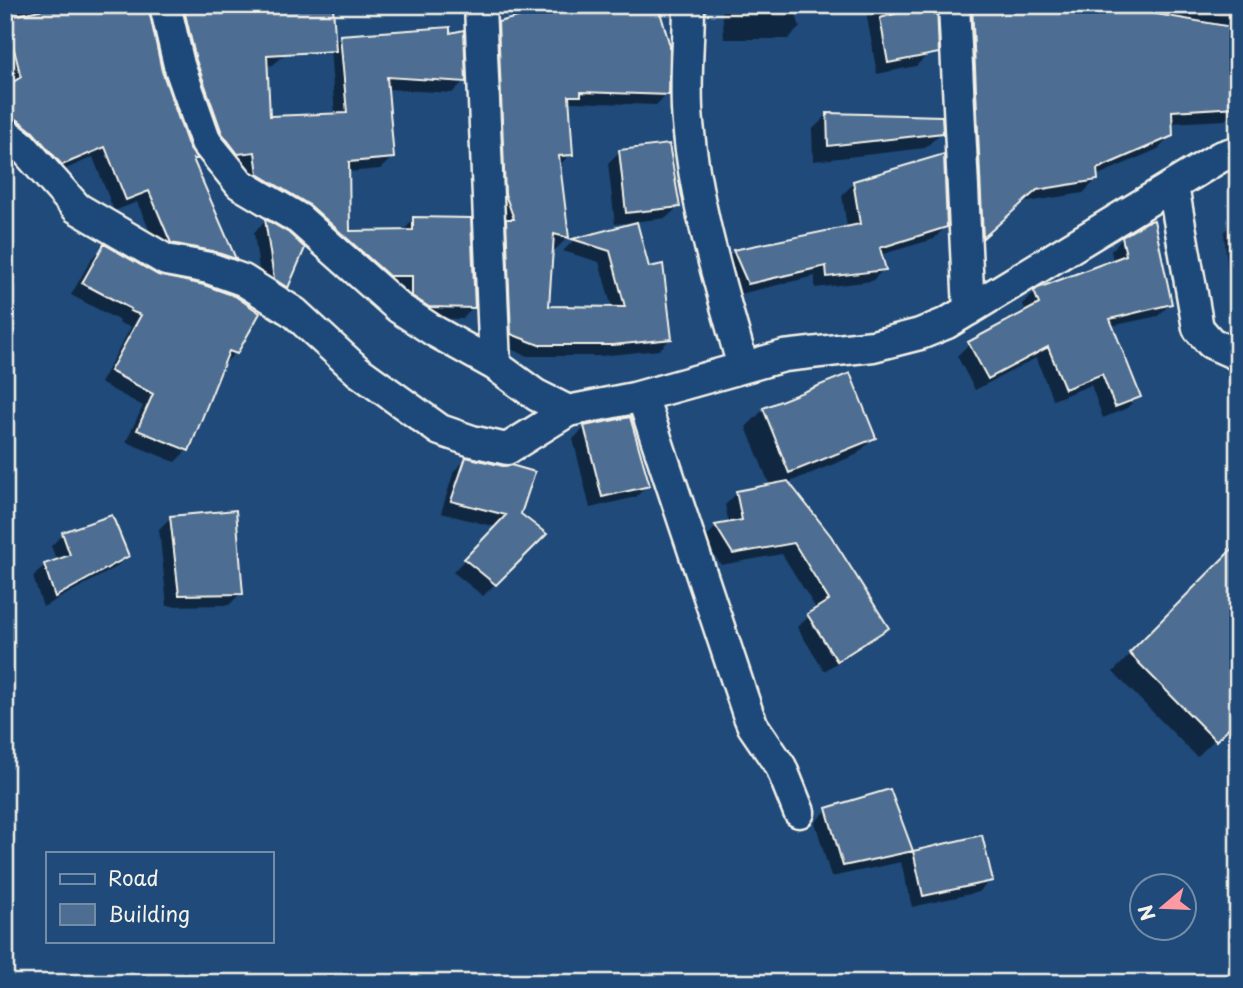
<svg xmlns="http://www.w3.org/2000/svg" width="1243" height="988" font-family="'Playpen Sans',sans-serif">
<rect width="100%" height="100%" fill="#1f4a7a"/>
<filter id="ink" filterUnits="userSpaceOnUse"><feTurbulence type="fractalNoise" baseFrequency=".0143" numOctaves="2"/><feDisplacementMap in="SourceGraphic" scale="14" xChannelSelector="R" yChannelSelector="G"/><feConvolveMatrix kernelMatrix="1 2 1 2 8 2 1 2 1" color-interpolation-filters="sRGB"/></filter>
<g filter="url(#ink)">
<path fill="#0007" d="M5,5H146L160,69L188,149L195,159L192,161L234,259L223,270L160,254L137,202L114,211L93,157L50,176L5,131V89L9,87L5,72Z
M167,5H275L285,54L273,65L266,66L268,118L335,116L330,48L341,37L464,81L452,93L386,89L392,158L380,169L347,172L348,233L402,232L414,219L473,307L462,319L417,318L401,307L402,286L377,287L247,186L244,163L226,165Z
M573,5H669L659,15L667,94L656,105L572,102L568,107L571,154L558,166L567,238L556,249L552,247L548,308H612L599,262L563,251L573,241L635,224L670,339L659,350L600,356H527L501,345L488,35L499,23Z
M793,5L800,27L788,39H724L722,5Z
M865,5H920L928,54L916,66L877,74Z
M950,5H1238V107L1225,120L1171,123L1172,135L1158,149L1096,176L1097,179L1083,193L1021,203L970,249Z
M828,114L941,133L925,148L813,161L812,130Z
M620,151L678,207L666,218L615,224L608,163Z
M854,183L946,226L934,239L880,255L884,269L872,281L815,288V276L736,295L722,263L734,251L847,228L842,195Z
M1236,220H1238V276H1228L1224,232Z
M265,221L288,235L287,287L275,299L262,291L254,233Z
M1123,238L1170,304L1158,316L1111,326L1139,396L1127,408L1103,418L1091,385L1053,400L1036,358L975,390L957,356L969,344L1026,313L1023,304L1035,292L1113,261L1111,251Z
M104,246L235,353L223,365L187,450L175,462L126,442L143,406L100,383L131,327L119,323L120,321L71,295L92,258Z
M764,409L874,438L856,455L787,483L886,628L874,639L824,671L797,627L817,610L782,554L721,565L704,539L716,527L729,524L725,505L737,493L770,486L746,427Z
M585,427L648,485L636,497L590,508L573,439Z
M466,459L519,515L544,535L483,596L453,572L496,527L441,513L454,471Z
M171,517L241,593L229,605L167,606L159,529Z
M63,534L127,556L115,568L43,607L33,577L45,565L57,561L51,546Z
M1226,557L1238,716L1197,757L1113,672Z
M889,791L912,853L981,837L991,880L979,892L912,907L901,862L831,877L815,822L827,810Z"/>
<path fill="#4d6e92" stroke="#f4f1e8" stroke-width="2" d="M60,5H148L162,71L189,148L197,159H193L236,259L212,251L171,243L149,191L126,200L105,147L62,165L33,132L18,120L5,116V87L21,77L6,18Z
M183,5H243L245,14L268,10L333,6L336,51L267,55L270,116L347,113L340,35L450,27V33L464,30L466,82L387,77L394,158L349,162L350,231L413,230V217L471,218L475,308L429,307L412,296V276H389L311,206L258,174L255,152L238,154L222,133L196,60Z
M565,5H658L670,46L669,95L581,92V96H569L573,155L559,156L569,238L554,234L549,306L625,307L610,251L572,239L637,222L649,267L663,264L672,339L613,345H539L511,334L506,219H514L505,194L498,22Z
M926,5H937L939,53L888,63L880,18Z
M972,5H1104L1238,28V107L1172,111L1173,136L1097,169L1098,180L1037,190L983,238Z
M827,113L942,116L943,133L828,146Z
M669,144L680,207L626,213L619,150Z
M944,154L947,227L880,248L886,270L827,277L826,266L748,284L733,250L860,224L853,181Z
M265,219L289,233L305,248L288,288L274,279Z
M1154,220L1172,304L1110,319L1141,397L1115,407L1102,374L1065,389L1048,347L988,379L968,342L1039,304L1034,291L1038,288L1126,255L1122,237L1147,222Z
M104,244L158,275L204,285L235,296L260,313L237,354L229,351L189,451L137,430L153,394L110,371L141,315L130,311L131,309L82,283Z
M850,373L876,438L789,473L763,408Z
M630,417L650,486L602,497L584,426Z
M466,457L503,466L511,465L535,472L521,514L547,534L496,585L464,559L506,515L451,501Z
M788,481L831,536L889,628L837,661L807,614L829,600L794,543L733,554L715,525L742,520L736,491Z
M236,510L243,594L179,595L170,516Z
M112,515L129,556L55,597L44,564L70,555L62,532Z
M1238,543V718L1216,741L1129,653Z
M890,789L913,851L843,866L826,808Z
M982,835L993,881L923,896L913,851Z"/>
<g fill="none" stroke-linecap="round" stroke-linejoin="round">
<defs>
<path id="minor" d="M165,5L179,65L206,142L240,184L299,219L399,308L434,331L495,365L536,395L568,411L634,398L784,356L873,346L920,334L947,323L1220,157L1238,151
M480,5L495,365
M689,5C689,44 684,84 688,123C695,206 721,287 743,367
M954,5L969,310
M5,133L22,146L77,208L166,260L209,268L243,280L295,313L358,371L440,430L472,441L507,449L568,411
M1173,186L1198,328L1211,343L1238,355
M642,396L748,714L753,726L781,767L799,812"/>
</defs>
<use href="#minor" stroke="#f4f1e8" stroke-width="35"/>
<use href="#minor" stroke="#1f4a7a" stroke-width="30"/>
</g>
</g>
<rect width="1243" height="988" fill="none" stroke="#1f4a7a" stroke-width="28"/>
<rect x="14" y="14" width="1215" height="960" fill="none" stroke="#f4f1e8" stroke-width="2.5" filter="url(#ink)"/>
<rect x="46" y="852" width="228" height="91" fill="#1f4a7a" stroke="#748da6" stroke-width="2"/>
<rect x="60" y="874" width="35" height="10" fill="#1f4a7a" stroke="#748da6" stroke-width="2"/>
<text x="108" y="886" font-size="21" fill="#f4f1e8">Road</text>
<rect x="60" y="904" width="35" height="21" fill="#4d6e92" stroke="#748da6" stroke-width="2"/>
<text x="108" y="922" font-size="21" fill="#f4f1e8">Building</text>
<g transform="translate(1163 907) rotate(251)"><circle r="33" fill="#1f4a7a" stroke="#748da6" stroke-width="2"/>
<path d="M0-5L12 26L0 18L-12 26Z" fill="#ff9aa2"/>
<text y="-10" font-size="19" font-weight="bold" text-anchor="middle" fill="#f4f1e8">N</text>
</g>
</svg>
